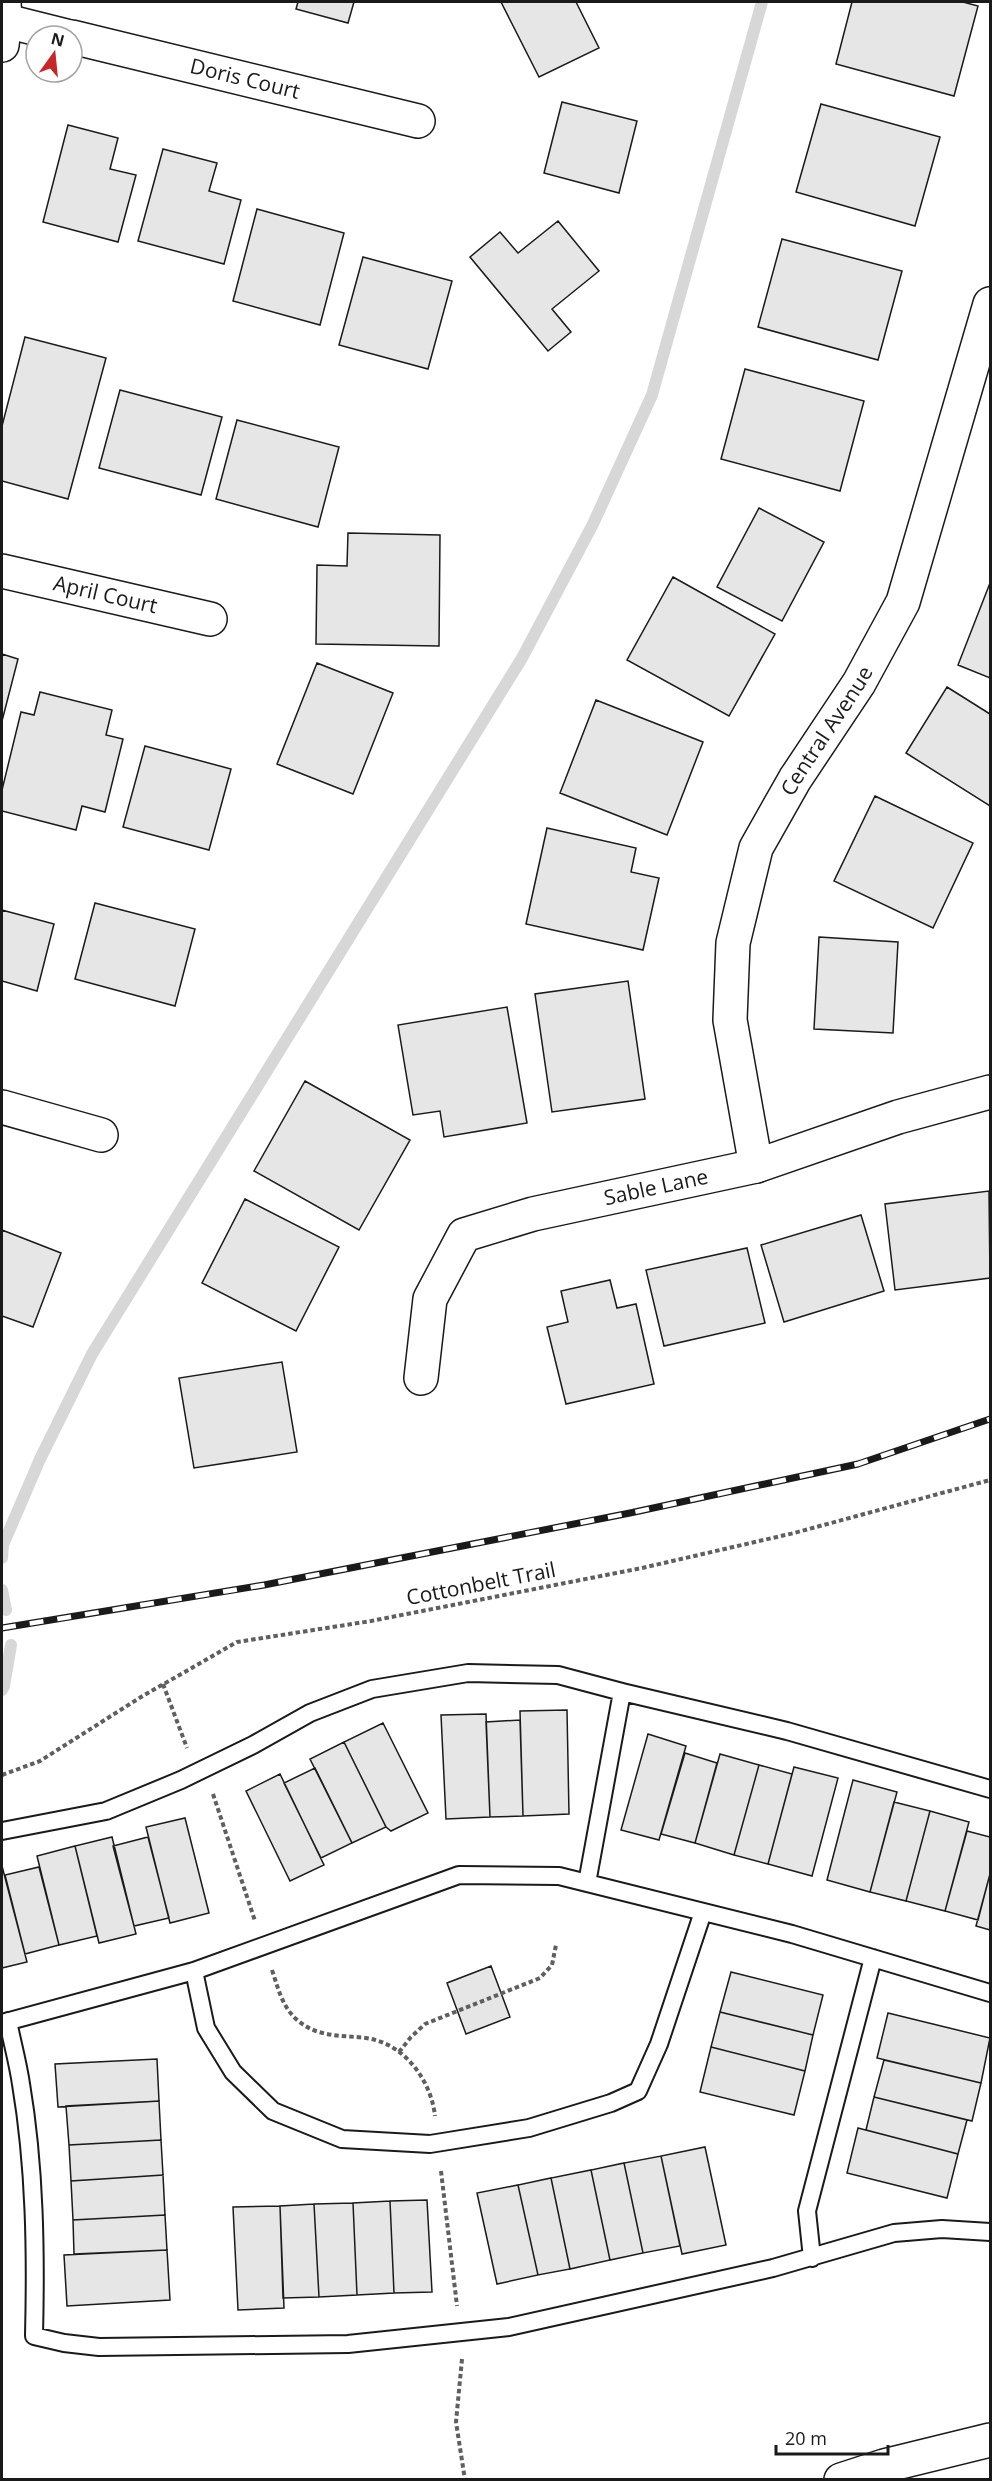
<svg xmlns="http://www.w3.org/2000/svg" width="992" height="2481" font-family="'Open Sans',sans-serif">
<rect width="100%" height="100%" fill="#fff"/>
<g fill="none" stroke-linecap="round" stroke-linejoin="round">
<path stroke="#d7d7d7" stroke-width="12" d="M2,1558L3,1545L40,1459L92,1354L522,658L593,524L652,395L762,2
M2,1590L6,1610
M2,1690L4,1686L11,1645"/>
</g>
<path fill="#e6e6e6" stroke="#1a1a1a" stroke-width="1.5" d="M298,2H354L348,23L296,9Z
M501,2H576L599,48L539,77Z
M852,2H963L978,6L954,96L836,64Z
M562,102L637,121L619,193L544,173Z
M821,104L940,137L915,226L796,192Z
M68,125L118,138L110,169L136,175L118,242L43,222Z
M163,149L217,163L209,191L241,200L224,264L138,241Z
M257,209L344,233L320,325L233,301Z
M558,221L599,271L552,309L571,332L548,351L470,257L500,232L518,253Z
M782,239L902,271L878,360L758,327Z
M363,257L452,281L428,369L339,345Z
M25,337L106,358L68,499L2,481V426Z
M745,369L864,401L840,491L721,459Z
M120,390L222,417L201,495L99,468Z
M237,420L339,447L318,527L216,499Z
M759,508L824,542L782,621L717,587Z
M348,533L440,535L439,646L316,644L317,565L347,566Z
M673,577L775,634L729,716L627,660Z
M990,583V678L958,665Z
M2,654L18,659L2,721Z
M317,663L393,693L353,794L277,764Z
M947,687L990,714V806L906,753Z
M40,692L112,710L106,735L123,739L105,812L82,806L76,830L2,811V790L21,712L34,715Z
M596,700L703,742L667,835L560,793Z
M145,746L231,769L209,850L123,827Z
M875,796L973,843L933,928L834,881Z
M547,828L636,848L631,872L659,878L643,950L526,924Z
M95,903L195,929L175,1006L75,979Z
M2,910L54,924L37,991L2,981Z
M819,937L898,942L893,1033L814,1029Z
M628,981L645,1099L552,1112L535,994Z
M507,1007L527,1123L444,1137L440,1111L413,1115L398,1025Z
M305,1081L410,1140L359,1230L254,1171Z
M989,1191L990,1278L895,1290L885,1204Z
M245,1199L339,1247L296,1331L202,1283Z
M861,1215L884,1291L784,1322L761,1245Z
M2,1230L61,1253L33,1327L2,1316Z
M747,1248L765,1323L664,1346L646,1270Z
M610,1280L617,1308L636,1304L654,1384L566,1404L547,1327L568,1322L561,1291Z
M282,1362L297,1452L194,1468L179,1378Z
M567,1710L569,1814L523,1816L520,1711Z
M486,1714L490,1817L446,1819L441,1715Z
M520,1720L523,1816L490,1817L486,1722Z
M383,1723L428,1813L391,1831L386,1827L344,1742Z
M648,1734L686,1746L659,1840L621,1830Z
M344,1742L386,1827L352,1843L310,1759Z
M685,1753L717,1763L695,1843L661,1834Z
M720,1754L759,1765L734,1855L695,1843Z
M759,1765L792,1774L768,1864L734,1855Z
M794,1767L838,1778L812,1876L768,1864Z
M315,1768L352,1843L321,1858L284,1783Z
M280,1774L324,1865L290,1881L246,1791Z
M853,1780L897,1792L870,1892L827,1880Z
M894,1802L930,1811L906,1901L870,1892Z
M930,1811L969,1822L945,1911L906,1901Z
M185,1818L209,1913L170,1923L146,1827Z
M967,1831L990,1837V1874L978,1920L945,1911Z
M112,1837L136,1934L99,1943L75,1846Z
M148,1837L169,1918L134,1926L113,1846Z
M75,1846L97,1936L59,1945L37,1856Z
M2,1866L27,1962L2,1968Z
M39,1867L59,1945L25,1954L5,1875Z
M990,1874V1930L976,1926Z
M491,1966L510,2017L466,2034L447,1983Z
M731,1972L823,1995L813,2035L720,2012Z
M720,2012L813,2035L805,2071L711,2047Z
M888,2013L990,2038L981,2083L877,2058Z
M711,2047L805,2071L794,2115L700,2092Z
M157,2059L159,2101L58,2107L55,2064Z
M884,2060L981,2083L972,2121L874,2097Z
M874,2097L967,2120L958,2154L866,2130Z
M159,2101L161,2140L69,2145L66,2106Z
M858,2128L958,2154L947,2198L847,2173Z
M161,2140L163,2175L71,2181L69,2145Z
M705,2147L726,2245L682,2254L661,2156Z
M661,2156L680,2246L643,2253L624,2163Z
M624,2163L643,2253L610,2260L591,2170Z
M591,2170L610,2260L570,2269L551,2178Z
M163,2175L165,2215L73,2220L71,2181Z
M551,2178L570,2269L538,2275L518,2185Z
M518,2185L538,2275L497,2284L477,2193Z
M427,2200L432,2292L394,2293L390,2201Z
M390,2201L394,2293L357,2295L353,2203Z
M353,2203L357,2295L319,2297L314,2204Z
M314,2204L319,2297L283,2298L280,2206Z
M280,2206L284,2308L238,2310L233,2207Z
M165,2215L167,2250L74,2254L73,2220Z
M167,2250L170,2300L67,2306L64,2255Z"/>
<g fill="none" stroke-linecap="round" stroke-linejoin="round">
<defs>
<path id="lane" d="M622,1692L787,1731L990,1789
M2,1831L106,1811L181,1780L253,1745L310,1713L372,1689L468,1673L558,1675L622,1692L587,1883
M194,1971L206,2028L233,2072L273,2111L342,2139L430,2144L529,2128L611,2103L638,2091L659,2044L703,1912
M8,2021C12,2042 18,2063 21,2084C35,2167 36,2253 34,2336L64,2343L99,2347L348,2344L509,2327L773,2268L894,2233L942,2229L990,2232
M2,2023L194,1971L459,1875L559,1876L792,1934L990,1993
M812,2258L807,2211L873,1958"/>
<g id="street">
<path d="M2,20L66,36"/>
<path id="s1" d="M72,37L418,121"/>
<path id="s2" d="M2,571L210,619"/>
<path d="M2,1107L101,1135"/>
<path id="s3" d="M756,1166L730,1020L733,943L756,848L795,779L859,683L903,602L990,304"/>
<path id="s4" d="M421,1378L430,1299L464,1235L533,1214L756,1166L898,1117L990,1092"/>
</g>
<path id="secondary" d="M2,45L5,21L4,2
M841,2480L884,2466L990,2440"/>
</defs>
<use href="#lane" stroke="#1a1a1a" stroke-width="20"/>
<use href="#street" stroke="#1a1a1a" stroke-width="36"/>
<use href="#secondary" stroke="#1a1a1a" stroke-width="36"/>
<path stroke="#5f5f5f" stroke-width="4" stroke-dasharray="4.5 3" stroke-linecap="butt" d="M163,1684L187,1748
M2,1775L40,1761L141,1697L237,1642L371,1621L642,1568L794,1533L990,1480
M213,1794L255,1921
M272,1970C278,1988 282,2006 296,2019C317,2038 341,2035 366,2038C404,2043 431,2080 435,2116
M399,2052L411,2037L425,2024L540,1978L552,1965L556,1945
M441,2171L457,2306
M462,2359L456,2422L465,2480"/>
<use href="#lane" stroke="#fff" stroke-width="16"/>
<use href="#street" stroke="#fff" stroke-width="33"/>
<use href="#secondary" stroke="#fff" stroke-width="33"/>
<defs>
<path id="rail" d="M2,1628L264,1585L630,1513L858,1464L990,1419"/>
</defs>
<use href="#rail" stroke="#1a1a1a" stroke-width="7"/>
<use href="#rail" stroke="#fff" stroke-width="4.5" stroke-dasharray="14" stroke-linecap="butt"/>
</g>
<g text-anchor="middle" stroke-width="4.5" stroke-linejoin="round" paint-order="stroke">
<g font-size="21" fill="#1a1a1a" stroke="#fff">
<text dy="7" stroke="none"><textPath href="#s1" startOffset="178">Doris Court</textPath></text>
<text dy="7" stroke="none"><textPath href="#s2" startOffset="106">April Court</textPath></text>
<text dy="7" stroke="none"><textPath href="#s3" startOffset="460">Central Avenue</textPath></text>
<text dy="7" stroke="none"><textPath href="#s4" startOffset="350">Sable Lane</textPath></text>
<text transform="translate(481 1584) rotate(-11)" y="7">Cottonbelt Trail</text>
</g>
</g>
<rect width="992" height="2481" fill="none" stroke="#1a1a1a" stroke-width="6"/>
<g transform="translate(54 54) rotate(15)"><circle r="28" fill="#ffffff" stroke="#a3a3a3" stroke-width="1.5"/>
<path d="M0-4.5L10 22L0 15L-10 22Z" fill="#c62828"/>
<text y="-9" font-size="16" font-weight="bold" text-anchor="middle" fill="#1a1a1a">N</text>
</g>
<path d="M776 2445v9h112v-9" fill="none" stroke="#1a1a1a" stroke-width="3"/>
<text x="785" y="2445" font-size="18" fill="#1a1a1a" stroke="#ffffff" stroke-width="4.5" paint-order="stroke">20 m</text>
</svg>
